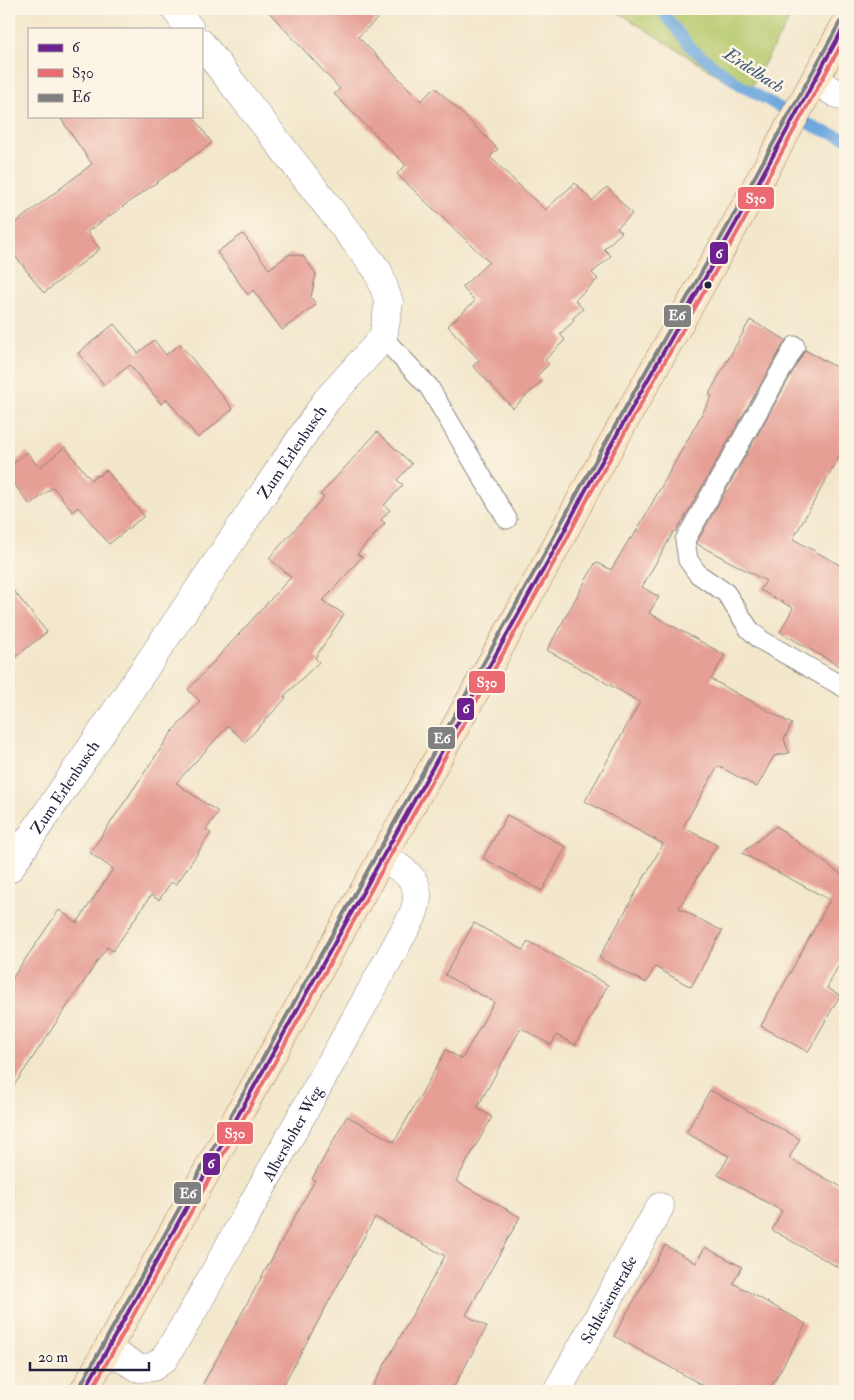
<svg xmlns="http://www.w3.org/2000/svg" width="854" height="1400" font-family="'IM FELL Double Pica',serif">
<rect width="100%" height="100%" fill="#fcf5e5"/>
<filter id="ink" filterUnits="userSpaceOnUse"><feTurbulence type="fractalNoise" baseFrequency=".02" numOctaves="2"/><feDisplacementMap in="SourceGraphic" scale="10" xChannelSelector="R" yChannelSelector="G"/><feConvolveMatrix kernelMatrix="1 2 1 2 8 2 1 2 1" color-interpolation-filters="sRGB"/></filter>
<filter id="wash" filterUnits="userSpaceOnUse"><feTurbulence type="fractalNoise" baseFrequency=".0096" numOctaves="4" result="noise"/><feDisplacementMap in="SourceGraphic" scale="20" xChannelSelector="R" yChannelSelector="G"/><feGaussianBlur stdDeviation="1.12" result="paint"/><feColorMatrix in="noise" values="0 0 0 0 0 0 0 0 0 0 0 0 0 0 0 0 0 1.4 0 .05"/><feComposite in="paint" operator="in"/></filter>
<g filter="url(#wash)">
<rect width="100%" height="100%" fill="#f3e7cb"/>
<path fill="#b6c96d" stroke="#6c7654" d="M613,9H795L747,94Z"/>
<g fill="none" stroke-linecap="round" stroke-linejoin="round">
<path stroke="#6da7dd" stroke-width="11" d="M660,9L691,48L740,85L818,129L845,138"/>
</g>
<g id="blocks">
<path fill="#e69f95" d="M266,9H387L358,37L421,101L435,87L498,149L490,157L545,210L575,183L592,201L607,187L632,214L617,228L622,232L604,249L611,256L592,273L598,279L575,300L583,309L573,318L574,321L560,334L565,340L545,360L549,364L537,376L542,381L513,408L473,366L479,360L448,326L475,301L462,287L489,262L397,174L406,165L334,94L340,89Z
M59,116H193L212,143L87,232L100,249L44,293L9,248V228L92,164Z
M243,234L269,269L290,254L303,256L316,274L311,297L316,305L282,330L253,290L248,295L217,252Z
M750,320L786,340L676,532L674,531L642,587L659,597L649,613L725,655L711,679L792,724L784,739L789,753L774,756L757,787L718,766L683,827L717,845L679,908L722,931L691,987L655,967L646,983L599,958L663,844L585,801L640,702L547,650L596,562L611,570L630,538L632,539L712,396L709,394Z
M114,324L138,353L154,340L166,355L180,344L233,409L198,438L167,399L161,404L130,365L104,385L78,353Z
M805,350L845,372V446L793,539L845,568V669L780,632L793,608L760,590L766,581L697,544V542Z
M377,432L412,464L397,480L403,485L384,505L390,510L381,520L385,523L357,554L362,557L323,601L344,614L315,658L319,662L284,696L286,698L245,742L228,726L176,783L218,812L206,830L211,833L176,885L171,882L159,900L151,895L113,951L107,947L9,1093V983L59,910L77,923L113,869L90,853L172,732L200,701L188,690L291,577L269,558L324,497L320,495Z
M65,447L91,480L97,475L99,476L106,470L144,516L109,544L78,507L73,512L53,487L30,505L9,477V467L27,452L39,468Z
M9,585L47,632L9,662Z
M507,815L566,847L542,891L483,858Z
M776,826L843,876L845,871V953L827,988L840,995L808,1052L761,1026L830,900L742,853Z
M474,923L523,950L528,941L608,985L575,1045L557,1035L551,1045L521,1028L477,1108L492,1117L456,1181L520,1217L466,1315L487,1327L457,1381L451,1391H370L445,1256L375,1217L280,1391H199L315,1180L312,1179L347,1116L394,1142L446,1050L462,1059L494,1002L445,975Z
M710,1090L800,1139L789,1158L845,1189V1271L772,1230L782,1211L718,1175L729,1156L686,1133Z
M665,1245L696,1263L705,1247L742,1267L733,1283L806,1324L769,1391H713L614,1336Z"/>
</g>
</g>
<g filter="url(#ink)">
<use href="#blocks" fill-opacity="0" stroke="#8a8483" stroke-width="1"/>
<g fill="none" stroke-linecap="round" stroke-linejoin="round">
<defs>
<path id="lane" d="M383,338L429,387L507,519
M795,346L685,540L688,560L698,574L726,593L749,629L761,640L845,688"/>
<g id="street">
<path d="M175,9L190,29"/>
<path d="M815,80L835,93L845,97"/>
<path id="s1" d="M9,869L326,401L383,338L389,302L378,271L201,43"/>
<path id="s2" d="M107,1350L139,1368L153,1367L164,1359L193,1311L412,917C426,883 410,873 382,857"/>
<path id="s3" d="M557,1391L660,1207"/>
</g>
<path id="secondary" d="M84,1391L557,545L584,493L736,223L845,25"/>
</defs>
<use href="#lane" stroke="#8a8483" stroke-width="21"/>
<use href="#street" stroke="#8a8483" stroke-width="29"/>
<use href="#secondary" stroke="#8a8483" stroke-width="29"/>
<use href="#lane" stroke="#fff" stroke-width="19"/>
<use href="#street" stroke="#fff" stroke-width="28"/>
<use href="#secondary" stroke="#fbe6c4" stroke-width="28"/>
<defs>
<path id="bus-1" d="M84,1391L557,545L584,493L736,223L845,25"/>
<path id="bus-2" d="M91,1391L562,548L589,496L741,226L845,38"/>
<path id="bus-3" d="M79,1388L551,542L579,490L731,220L840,22"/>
</defs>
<use href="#bus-1" stroke="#fcf5e5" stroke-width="8"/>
<use href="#bus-2" stroke="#fcf5e5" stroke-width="8"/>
<use href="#bus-3" stroke="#fcf5e5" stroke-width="8"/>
<use href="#bus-1" stroke="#6d2190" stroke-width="4"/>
<use href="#bus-2" stroke="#ea6c72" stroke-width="4"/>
<use href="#bus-3" stroke="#808080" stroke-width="4"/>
</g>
</g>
<circle fill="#22223b" stroke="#fcf5e5" stroke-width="2" cx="708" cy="285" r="4.5"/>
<g text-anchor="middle" stroke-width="5" stroke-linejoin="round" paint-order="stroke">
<g font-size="16" fill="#22223b" stroke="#fcf5e5">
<text dy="6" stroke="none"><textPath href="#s1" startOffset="504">Zum Erlenbusch</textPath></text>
<text dy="6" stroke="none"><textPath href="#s1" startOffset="99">Zum Erlenbusch</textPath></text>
<text dy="6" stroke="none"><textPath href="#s2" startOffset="324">Albersloher Weg</textPath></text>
<text dy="6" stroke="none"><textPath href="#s3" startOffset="105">Schlesienstraße</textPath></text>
</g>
<g font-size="18" font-style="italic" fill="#40577c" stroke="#fcf5e5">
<text transform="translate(754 70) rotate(33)" y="6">Erdelbach</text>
</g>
</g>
<g stroke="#fcf5e5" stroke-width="2">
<rect x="737" y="186" width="38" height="24" rx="5" fill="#ea6c72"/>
<rect x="709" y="241" width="20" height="24" rx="5" fill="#6d2190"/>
<rect x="663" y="304" width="29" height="24" rx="5" fill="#808080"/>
<rect x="468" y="670" width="38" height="24" rx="5" fill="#ea6c72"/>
<rect x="456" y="697" width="19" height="24" rx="5" fill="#6d2190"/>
<rect x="427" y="726" width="29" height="24" rx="5" fill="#808080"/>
<rect x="216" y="1121" width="38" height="24" rx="5" fill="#ea6c72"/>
<rect x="202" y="1152" width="19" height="24" rx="5" fill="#6d2190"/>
<rect x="173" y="1181" width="29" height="24" rx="5" fill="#808080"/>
</g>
<g font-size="14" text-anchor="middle" font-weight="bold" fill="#fff">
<text x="756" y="203">S30</text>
<text x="719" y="258">6</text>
<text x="677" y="320">E6</text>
<text x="487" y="687">S30</text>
<text x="466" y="713">6</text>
<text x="442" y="743">E6</text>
<text x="235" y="1138">S30</text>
<text x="211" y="1168">6</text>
<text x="188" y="1198">E6</text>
</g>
<rect width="854" height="1400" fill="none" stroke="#fcf5e5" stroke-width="30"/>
<rect x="28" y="28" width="175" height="90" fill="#fcf5e5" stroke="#a5a1a1"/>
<rect x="38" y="44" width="25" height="8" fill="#6d2190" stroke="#a5a1a1"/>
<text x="72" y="52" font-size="15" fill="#22223b">6</text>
<rect x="38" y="69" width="25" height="8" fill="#ea6c72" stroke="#a5a1a1"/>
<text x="72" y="78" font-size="15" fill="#22223b">S30</text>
<rect x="38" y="94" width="25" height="8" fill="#808080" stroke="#a5a1a1"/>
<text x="72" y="102" font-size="15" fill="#22223b">E6</text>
<path d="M30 1362v8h119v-8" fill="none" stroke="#22223b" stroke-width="2.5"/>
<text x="38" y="1362" font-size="15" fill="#22223b" stroke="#fcf5e5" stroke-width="4" paint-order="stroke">20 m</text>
</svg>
